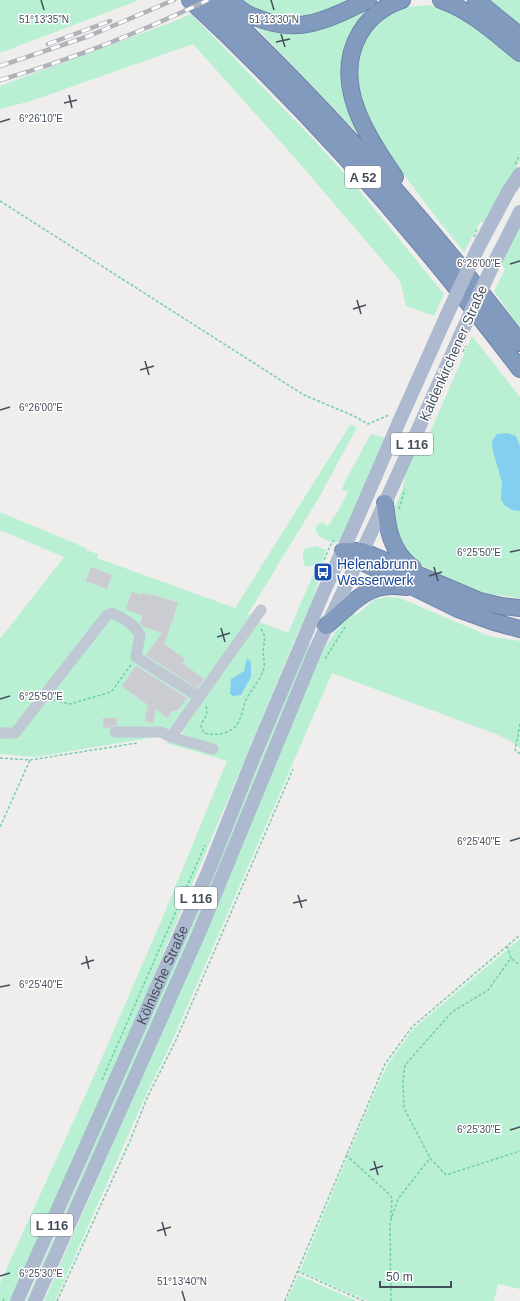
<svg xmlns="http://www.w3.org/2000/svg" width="520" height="1301" font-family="Arial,sans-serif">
<rect width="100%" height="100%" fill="#f0eded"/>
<path fill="#b9f0d4" d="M0,0H139L0,53Z
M236,0H354L340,7L299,19L258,13Z
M380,0H392L349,48L366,142L252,23L270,29L366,6Z
M487,0H520V26Z
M428,5L444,9L464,18L520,60V161L485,224L480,222L464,252C445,228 426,205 408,180C387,151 364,120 358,84C356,69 359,56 364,42C365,40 366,36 368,34C375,23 395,9 407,7C414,6 421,6 428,5Z
M191,14L315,141L359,190L444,294L434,316L406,306L400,281L295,158L193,44L31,101L0,109V86L170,23Z
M520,226V328L494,291L505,269L501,264Z
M472,336L520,397V446L516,436L498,468C499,473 502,478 502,484C503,501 498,508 520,511V598L488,594L438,574L415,562L402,550L389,521L403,488L406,469L415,450L421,453Z
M350,425L357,427L320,496L248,614L254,617L170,731L161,736L35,757L0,754V639L64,557L0,530V512L86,548V550L98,554L97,558L235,608Z
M371,434L386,438L341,540L335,543C325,541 305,531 322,522L328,526L338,511L348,492L342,490L345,481Z
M316,546L326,550L316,575L319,576L314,599L296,637L132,1028L11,1301H0V1283L94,1076L162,919L227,761L163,742H172L184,736L180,727L257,621L288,633L313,575L314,565L305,567L303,560V551L306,548Z
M388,597L400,598L489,636L520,641V748L514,743L496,734L332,673L173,1039L145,1097L55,1301H44L99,1176L323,650L343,621L360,601L354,617L375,599Z
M308,644L313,646L207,898L30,1301H26L221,854Z
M520,939V1289L498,1284L494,1301H368L300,1271L373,1096L388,1064L413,1029Z
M298,1275L357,1301H287Z"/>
<path fill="#84ceef" d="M507,433L516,436L520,446V511L512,510L504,505L501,499L502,483L493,451L492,441L497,434Z
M247,658L251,662V677L241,695L233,696L230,694L231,679L244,671Z"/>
<path fill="#caccd2" stroke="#d1d3d9" d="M91,567L112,575L107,589L86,581Z
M132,592L141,595L142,593L151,596V594L178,603L164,644L185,659L182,663L204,679L197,688L146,655L162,633L143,626L140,624L143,616L126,609Z
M136,666L187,698L178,710L172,711L167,718L156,709L153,723L145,721L148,705L122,686Z
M103,718H117V725L112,726L110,728H104Z"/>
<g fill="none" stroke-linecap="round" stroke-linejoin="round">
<defs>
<path id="highway" d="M190,0C274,78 355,164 428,253C460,291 490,330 520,369
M213,0C324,106 427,220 520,343
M228,0C234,4 239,9 246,13C250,16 255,17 260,19C301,35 331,18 368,0
M441,0C472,11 495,33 520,53
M476,0L520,36
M395,177C367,137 331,82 360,33C370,16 384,6 402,0
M385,503C387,528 391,552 413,568
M343,551L358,560L458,609L494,622L520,629
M348,551H362L480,601L501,606L520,608
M326,626C340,614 363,589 382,587C389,585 399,586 407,587"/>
</defs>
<use href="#highway" stroke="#6e85aa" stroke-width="18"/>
<path stroke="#70cfaa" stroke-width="1.5" stroke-dasharray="3 2" stroke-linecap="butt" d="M515,164L520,155
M0,201L304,395L354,416L368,424L389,415
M399,509L405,489
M316,578L330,546L334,540
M325,659L345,627
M54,700L70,704L111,692L131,665
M206,706C209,716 203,718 201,726L204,733C214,736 227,734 234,728C241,722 242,711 245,702C250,690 261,681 264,667C265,662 263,657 263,652C264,643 267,635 260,628
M520,724L515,750L520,754
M0,758L30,760L137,743
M0,827L30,760
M507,946L511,958L488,990L452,1012L405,1065L403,1081L404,1108L430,1158L446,1175L520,1151
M512,959L520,965
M102,1080L205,845
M346,1155L388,1193L392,1198L391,1219
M297,1271L364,1301
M3,1301L5,1297
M57,1301L130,1141L147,1098L176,1040L293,769
M285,1301L385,1064L412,1027L520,935
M391,1301L390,1223L398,1199L430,1158"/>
<path stroke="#c0c8d3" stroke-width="11" d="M115,732H161L171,737L213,749
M0,733H15L107,615L112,613C124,619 133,623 140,635L136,657L199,697
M171,737L261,610"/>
<g stroke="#acb9ce" stroke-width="14">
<path d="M478,248L509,190L520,174"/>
<path d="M492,267L520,212"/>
<path id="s1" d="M17,1301L208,872L254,756L324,591L353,528L399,422L446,317"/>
<path d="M35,1301L199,933L315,651L385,503L460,336"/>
</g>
<use href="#highway" stroke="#839abf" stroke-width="16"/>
<defs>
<path id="rail" d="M48,44L110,21
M0,66L89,36L174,0
M0,80C71,60 141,32 208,0"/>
</defs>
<use href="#rail" stroke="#afb2b8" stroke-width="4.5"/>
<use href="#rail" stroke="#fff" stroke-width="3" stroke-dasharray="9" stroke-linecap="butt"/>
<path stroke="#70cfaa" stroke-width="1.5" stroke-dasharray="3 2" stroke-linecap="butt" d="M474,237L477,229
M463,352L466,346"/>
<path stroke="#acb9ce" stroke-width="14" d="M446,317L478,248
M460,336L492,267"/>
</g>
<path fill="none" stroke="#454e5b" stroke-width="1.5" d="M41,0L44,10M271,0L274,10M281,34L285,47M276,42L290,39M69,95L72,108M64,103L77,100M0,122L10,119M510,264L520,261M357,300L361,314M353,309L366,305M145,361L149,375M140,370L154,366M0,410L10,407M510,552L520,550M434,567L438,581M429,576L442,572M221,628L225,642M217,637L230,633M0,699L10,696M510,841L520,838M298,895L302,908M293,903L307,900M86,956L89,969M81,964L94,960M0,987L10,985M510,1130L520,1127M374,1161L378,1175M370,1170L383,1166M162,1222L166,1236M157,1231L171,1227M0,1276L10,1273M182,1291L185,1301"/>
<defs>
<symbol id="bus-square" viewBox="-11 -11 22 22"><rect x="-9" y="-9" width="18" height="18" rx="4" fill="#1a4fb4" stroke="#fff"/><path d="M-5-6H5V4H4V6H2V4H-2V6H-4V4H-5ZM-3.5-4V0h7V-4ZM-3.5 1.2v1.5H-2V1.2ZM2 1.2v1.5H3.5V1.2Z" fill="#fff"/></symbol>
</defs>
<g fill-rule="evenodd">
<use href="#bus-square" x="312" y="561" width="22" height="22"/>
</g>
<g text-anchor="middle" stroke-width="3" stroke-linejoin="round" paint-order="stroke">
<g fill="#fff" stroke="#7d838c" stroke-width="1">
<rect x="345" y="166" width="36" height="22" rx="3"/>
<rect x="391" y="433" width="42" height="22" rx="3"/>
<rect x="175" y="887" width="42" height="22" rx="3"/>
<rect x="31" y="1214" width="42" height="22" rx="3"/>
</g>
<g font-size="13" font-weight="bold" fill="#454e5b">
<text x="363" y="182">A 52</text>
<text x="412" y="449">L 116</text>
<text x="196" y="903">L 116</text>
<text x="52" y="1230">L 116</text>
</g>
<g font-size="14" fill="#454e5b" stroke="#fff">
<text transform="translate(453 353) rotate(-66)" y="5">Kaldenkirchener Straße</text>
<text dy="5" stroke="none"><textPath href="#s1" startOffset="357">Kölnische Straße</textPath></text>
</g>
<g font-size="14" fill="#164399" stroke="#fff" text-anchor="start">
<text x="337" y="569">Helenabrunn<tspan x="337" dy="16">Wasserwerk</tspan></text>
</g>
</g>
<g font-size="10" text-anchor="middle" fill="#454e5b" stroke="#fff" stroke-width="3" stroke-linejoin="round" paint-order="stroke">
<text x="44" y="23">51°13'35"N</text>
<text x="274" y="23">51°13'30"N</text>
<text x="41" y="122">6°26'10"E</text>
<text x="479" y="267">6°26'00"E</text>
<text x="41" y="411">6°26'00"E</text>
<text x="479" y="556">6°25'50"E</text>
<text x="41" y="700">6°25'50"E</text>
<text x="479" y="845">6°25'40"E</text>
<text x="41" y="988">6°25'40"E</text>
<text x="479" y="1133">6°25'30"E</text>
<text x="41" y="1277">6°25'30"E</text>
<text x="182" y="1285">51°13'40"N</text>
</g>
<path d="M380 1281v6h71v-6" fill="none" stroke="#454e5b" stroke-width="2"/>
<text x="386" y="1281" font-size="12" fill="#454e5b" stroke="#ffffff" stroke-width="3" paint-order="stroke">50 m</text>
</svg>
